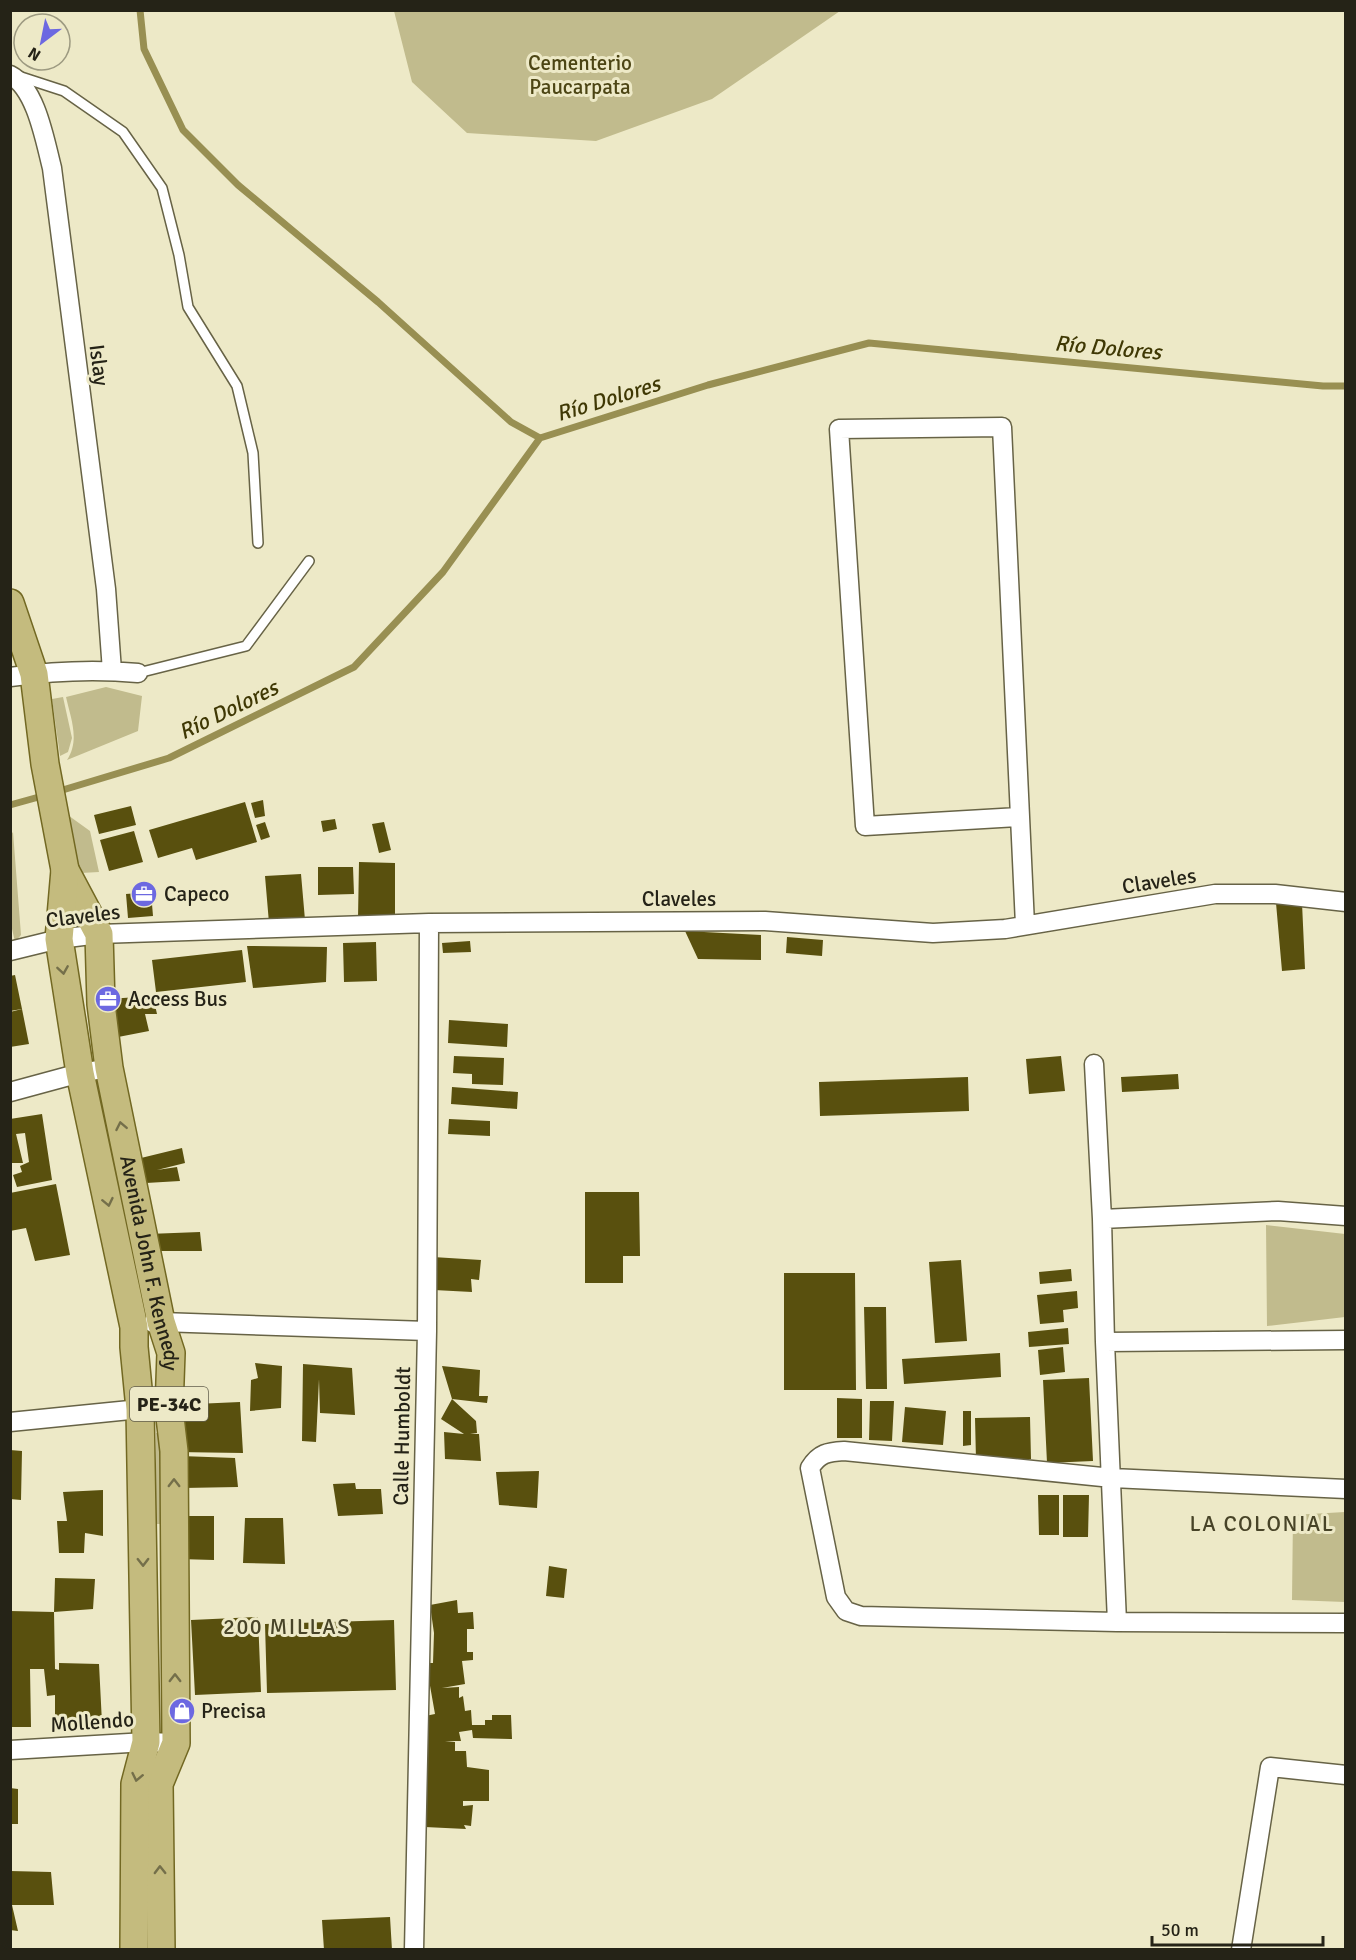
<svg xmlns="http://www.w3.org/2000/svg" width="1356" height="1960" font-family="Signika,sans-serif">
<rect width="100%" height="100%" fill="#ede9c7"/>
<path fill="#c1bb8d" d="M394,11V10L840,11L712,99L596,141L467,133L412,82Z
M106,687L142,696L138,731L67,760C80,740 71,719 66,697Z
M63,697L72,738L68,752L60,756L52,699Z
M65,813L90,831L99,872L81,873Z
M13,832L21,935L15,942L10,920V836Z
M1266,1225L1345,1234V1317L1267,1326Z
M156,1433H160V1524H156Z
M1345,1512V1602L1292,1600L1293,1515Z"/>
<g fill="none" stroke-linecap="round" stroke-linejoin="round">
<path stroke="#988f52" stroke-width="7" d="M140,10L144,49L183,130L238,185L378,302L511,422L540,438
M56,792L169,758L354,667L443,572L540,438L708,385L869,343L1323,386H1346
M10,805L46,795"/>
</g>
<path fill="#59500e" d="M263,800L265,816L255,818L251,803Z
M245,802L257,842L196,860L192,848L158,858L149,830Z
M131,806L136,825L99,834L94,815Z
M335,819L337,829L323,832L321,821Z
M265,822L270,837L261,840L256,825Z
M384,822L391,850L379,853L372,824Z
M134,831L143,862L109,871L100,840Z
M359,862L395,863V918H358Z
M318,867H353L354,894L318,895Z
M301,874L305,920L269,923L265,876Z
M151,892L153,916L128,918L126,894Z
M1276,903H1302L1305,969L1282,971Z
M685,931L761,935V960L698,959Z
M787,937L823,940L822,956L786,953Z
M470,941L471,952L443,953L442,943Z
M376,942L377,981L344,982L343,943Z
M247,946L327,947L326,982L253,988Z
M242,950L246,982L156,992L152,960Z
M15,975L22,1009L10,1011V976Z
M153,996L157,1014H145L149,1031L113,1038L108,999Z
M22,1009L29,1044L10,1047V1012Z
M449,1020L508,1024L507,1047L448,1043Z
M454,1056L504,1058L503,1085L472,1084V1074L453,1073Z
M1061,1056L1065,1091L1029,1094L1026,1059Z
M1178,1074L1179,1089L1122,1092L1121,1077Z
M968,1077L969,1111L820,1116L819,1082Z
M452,1087L518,1092L517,1109L451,1104Z
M42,1114L52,1180L17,1187L13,1175L22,1172L20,1166L29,1162L25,1133L16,1134L23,1163H10V1119Z
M449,1119L490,1121V1136L448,1134Z
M182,1148L185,1163L157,1170L177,1167L180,1181L146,1183L141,1158Z
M56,1184L70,1255L35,1261L26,1228L10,1231V1193Z
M585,1192H639L640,1256H623V1283H585Z
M200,1232L202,1251H151L148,1234Z
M433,1257L481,1260L479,1280L471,1279L472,1292L434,1290Z
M961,1260L967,1341L935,1343L929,1262Z
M1071,1269L1072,1281L1040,1284L1039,1272Z
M784,1273H855L856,1390H784Z
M1077,1291L1078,1308L1063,1310L1064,1322L1040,1324L1037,1295Z
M864,1307H886L887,1389H866Z
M1068,1328L1069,1344L1029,1347L1028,1332Z
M1063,1347L1065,1372L1040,1375L1038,1350Z
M1000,1353L1001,1377L904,1384L902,1359Z
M255,1363L282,1366L281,1408L250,1411L251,1380L258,1378Z
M303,1364L352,1368L355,1415L320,1413L319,1379L316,1442L302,1441Z
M442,1366L480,1370L479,1396H488L487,1403L452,1399Z
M1089,1378L1093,1461L1047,1463L1043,1380Z
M837,1398L862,1399V1438H837Z
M452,1399L476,1421L477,1433L470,1434H479L481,1461L445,1459L444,1432L464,1434L441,1419Z
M870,1401H894L892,1441L869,1440Z
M240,1402L243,1453L176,1452L173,1405Z
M905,1407L946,1411L943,1445L902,1442Z
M963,1411H971V1445L963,1446Z
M1030,1417L1031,1459L976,1460L975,1418Z
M10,1450L22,1451L21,1500L10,1499Z
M181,1456L235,1458L238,1487L183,1488Z
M539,1471L537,1508L499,1505L496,1472Z
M355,1483L356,1489H381L383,1514L338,1516L333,1484Z
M103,1490V1536L85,1533L84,1553H59L57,1521H67L63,1492Z
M1038,1495H1059V1535H1039Z
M1063,1495H1089L1088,1537H1063Z
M177,1516H214V1560L179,1559Z
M245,1518H283L285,1564L243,1563Z
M549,1566L567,1569L564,1598L546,1596Z
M55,1578L95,1579L93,1609L54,1612Z
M457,1600L458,1613L473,1612L474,1629H467V1652H473V1660L462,1661L465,1684L442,1688L459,1687V1698L463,1696L465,1711L471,1710L472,1725H485V1720H492V1715H511L512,1739L473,1738L472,1730L459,1732L461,1741H445L455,1742V1751H466L467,1767L489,1770V1801H463V1806L473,1805L471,1826L464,1825L466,1829L425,1827V1716L435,1714L426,1663H433L434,1633L430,1605Z
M10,1611L54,1612L55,1669L59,1670V1663L99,1664L102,1723L55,1726V1695L47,1696L44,1669H30L31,1727H10Z
M258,1617L261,1692L195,1695L191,1620Z
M394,1620L396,1690L267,1693L265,1624Z
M10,1788L18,1789V1824H10Z
M10,1871L51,1872L54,1905H12L18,1931L10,1930Z
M390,1917L392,1950H324L322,1920Z"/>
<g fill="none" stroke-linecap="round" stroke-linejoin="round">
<defs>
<path id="lane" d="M18,76L64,91L123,132L162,188L179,255L188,307L237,386L253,453L258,543
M138,673L246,646L309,561"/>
<path id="street" d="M10,75C36,88 45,141 52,168L106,589L112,671
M10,677C52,671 96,669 138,673
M1019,817L865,826L839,429L1002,427L1025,925
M10,951L59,939L99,934L429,923L765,921L933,933L1005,929L1215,894H1275L1346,902
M1094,1064L1102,1219L1105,1342L1117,1622
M10,1092L80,1073L109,1068
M1102,1219L1278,1211L1346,1216
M153,1323L161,1322L427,1331
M1105,1342L1346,1340
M10,1422L140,1409H169
M1346,1489L1112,1478L844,1451C828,1452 819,1453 810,1468L836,1597L846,1611L861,1616L1117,1622L1346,1623
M10,1750L146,1742L176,1743
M414,1950L427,1331L429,923
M1241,1950L1270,1767L1346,1775"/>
<g id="primary">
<path id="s1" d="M10,603L34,674L45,764L65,870L99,934L101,1004L109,1068L161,1322L171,1353L169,1409L174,1451L176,1743L159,1784L161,1950"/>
<path d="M65,870L59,939L80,1073L134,1327V1347L140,1409L146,1742L135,1784L134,1950"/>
</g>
</defs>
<use href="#lane" stroke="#676346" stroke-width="12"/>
<use href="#street" stroke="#676346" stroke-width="21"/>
<use href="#primary" stroke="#726822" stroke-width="30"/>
<use href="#lane" stroke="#fff" stroke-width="9"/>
<use href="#street" stroke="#fff" stroke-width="18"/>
<use href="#primary" stroke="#c4bb7e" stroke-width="27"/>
</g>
<defs><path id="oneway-chevron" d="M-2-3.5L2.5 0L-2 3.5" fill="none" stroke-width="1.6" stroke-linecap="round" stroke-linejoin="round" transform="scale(1.5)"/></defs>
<g stroke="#746f4a">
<use href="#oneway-chevron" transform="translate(63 970) rotate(81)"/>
<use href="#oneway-chevron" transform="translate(121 1126) rotate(-101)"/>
<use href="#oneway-chevron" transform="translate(108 1202) rotate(78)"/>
<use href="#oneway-chevron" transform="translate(174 1483) rotate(-90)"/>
<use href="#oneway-chevron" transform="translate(143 1562) rotate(89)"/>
<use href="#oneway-chevron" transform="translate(175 1678) rotate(-90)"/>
<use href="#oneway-chevron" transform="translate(137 1777) rotate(102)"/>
<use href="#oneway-chevron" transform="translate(160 1870) rotate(-91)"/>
</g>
<defs>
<symbol id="office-disc" viewBox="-11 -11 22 22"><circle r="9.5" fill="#6c68e1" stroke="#ede9c7"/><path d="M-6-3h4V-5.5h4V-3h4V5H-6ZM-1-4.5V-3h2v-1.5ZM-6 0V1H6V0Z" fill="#fff"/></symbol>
<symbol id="shop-disc" viewBox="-11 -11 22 22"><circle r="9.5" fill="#6c68e1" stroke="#ede9c7"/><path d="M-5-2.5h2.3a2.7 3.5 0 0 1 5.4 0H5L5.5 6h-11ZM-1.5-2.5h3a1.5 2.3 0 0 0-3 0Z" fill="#fff"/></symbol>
</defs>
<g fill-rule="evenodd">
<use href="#office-disc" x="129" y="879" width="30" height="30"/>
<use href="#office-disc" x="93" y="984" width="30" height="30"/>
<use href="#shop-disc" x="167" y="1696" width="30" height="30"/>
</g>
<g text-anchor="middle" stroke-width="6" stroke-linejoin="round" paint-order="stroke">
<rect fill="#ede9c7" stroke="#615e4c" stroke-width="1.5" x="130" y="1387" width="78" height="34" rx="4.5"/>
<g font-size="20" font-weight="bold" fill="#252317">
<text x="169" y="1411">PE-34C</text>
</g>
<g font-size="21" fill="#4c4514" stroke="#ede9c7">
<text x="580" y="70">Cementerio<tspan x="580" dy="24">Paucarpata</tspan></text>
</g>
<g font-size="21" fill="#252317" stroke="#ede9c7">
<text transform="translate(99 365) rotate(83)" y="7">Islay</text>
<text transform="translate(1159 881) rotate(-9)" y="7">Claveles</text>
<text x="679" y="906">Claveles</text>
<text transform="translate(83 916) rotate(-7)" y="7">Claveles</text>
<text dy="7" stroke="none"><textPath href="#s1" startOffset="680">Avenida John F. Kennedy</textPath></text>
<text transform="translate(402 1436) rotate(-89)" y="7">Calle Humboldt</text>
<text transform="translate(92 1722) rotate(-4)" y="7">Mollendo</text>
</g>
<g font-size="21" fill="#252317" stroke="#ede9c7" text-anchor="start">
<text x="164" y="901">Capeco</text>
<text x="128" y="1006">Access Bus</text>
<text x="201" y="1718">Precisa</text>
</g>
<g font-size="22" font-style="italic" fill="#3f3804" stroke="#ede9c7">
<text transform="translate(1108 347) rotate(5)" y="8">Río Dolores</text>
<text transform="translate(608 398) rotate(-17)" y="8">Río Dolores</text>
<text transform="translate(228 709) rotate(-26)" y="8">Río Dolores</text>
</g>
<g font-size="22" letter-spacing="1.5" fill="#484428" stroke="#ede9c7">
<text x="1262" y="1531">LA COLONIAL</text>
<text x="287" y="1634">200 MILLAS</text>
</g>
</g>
<rect width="1356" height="1960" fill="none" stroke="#252317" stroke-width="24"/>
<g transform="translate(42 42) rotate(212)"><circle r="28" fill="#ede9c7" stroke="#9d9a81" stroke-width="1.5"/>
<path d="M0-4.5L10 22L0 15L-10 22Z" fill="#6c68e1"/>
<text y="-9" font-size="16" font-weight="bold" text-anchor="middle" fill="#252317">N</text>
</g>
<path d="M1152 1936v9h171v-9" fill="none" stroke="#252317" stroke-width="3"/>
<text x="1161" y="1936" font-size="18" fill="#252317" stroke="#ede9c7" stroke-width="4.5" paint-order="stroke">50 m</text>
</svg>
